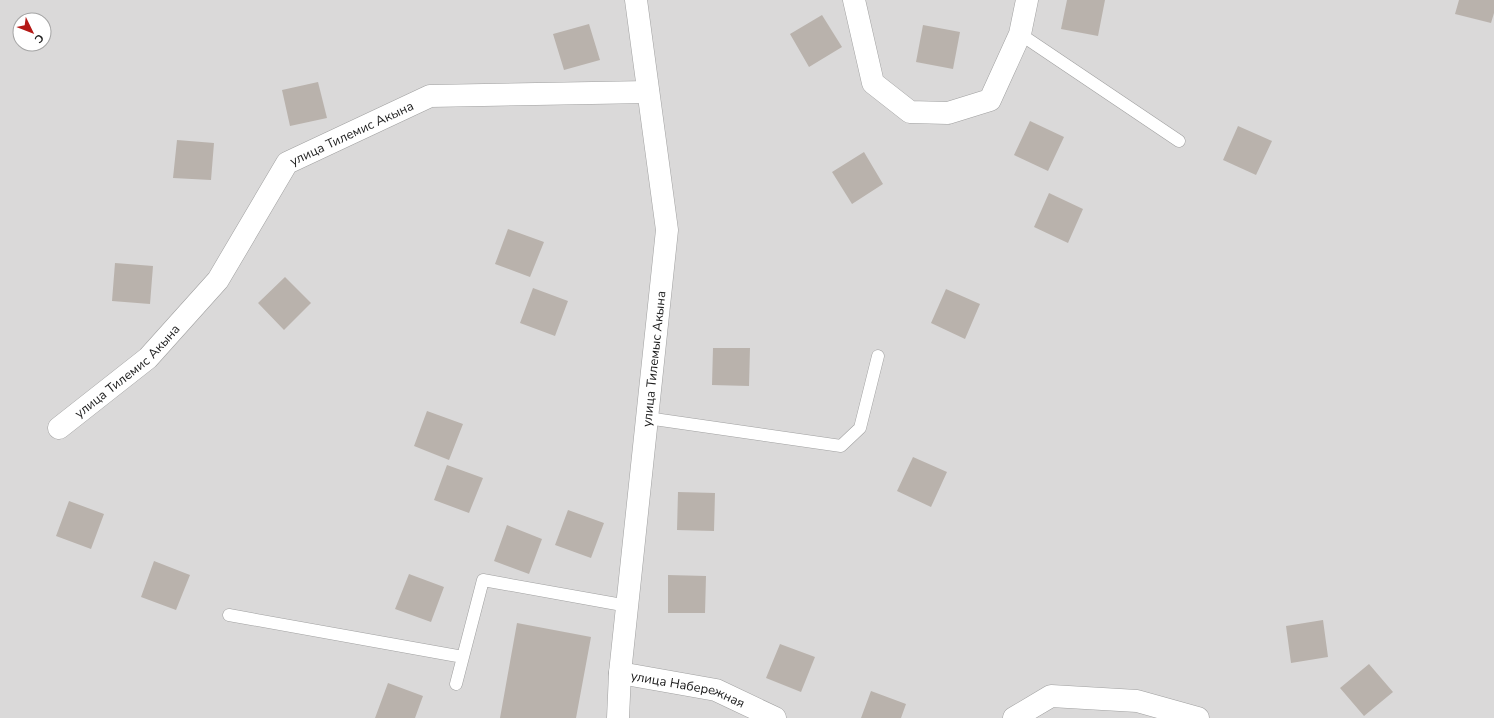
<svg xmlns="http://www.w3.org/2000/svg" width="1494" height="718" font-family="'Nunito Sans',sans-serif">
<rect width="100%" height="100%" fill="#ece9e3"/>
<path fill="#dad9d9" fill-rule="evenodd" d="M0,0H1494V718H0ZM20,20H44V44H20Z"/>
<path fill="#b9b2ac" d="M1067,0H1105L1098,36L1061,29Z
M1459,0H1494V13L1491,23L1455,14Z
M822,15L842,47L809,67L790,34Z
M589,24L600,60L564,70L553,34Z
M923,25L960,32L953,69L916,62Z
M318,82L327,118L290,126L282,90Z
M1030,121L1064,137L1048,171L1014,155Z
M1238,126L1272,141L1256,175L1223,160Z
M177,140L214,143L211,180L173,178Z
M864,152L883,184L852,204L832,172Z
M1049,193L1083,209L1068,243L1034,227Z
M508,229L544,242L530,277L495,264Z
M115,263L153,266L150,304L112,301Z
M285,277L311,303L284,330L258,303Z
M533,288L568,301L555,336L520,323Z
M946,289L980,304L965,339L931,323Z
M713,348H750L749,386L712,385Z
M427,411L463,424L449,460L414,446Z
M913,457L947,472L931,507L897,491Z
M447,465L483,478L469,513L434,500Z
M678,492L715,493L714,531L677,530Z
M69,501L104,514L91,549L56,536Z
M568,510L604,523L591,558L555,545Z
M507,525L542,539L529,574L494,561Z
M154,561L190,575L176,610L141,597Z
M409,574L444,587L431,622L395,609Z
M668,575L706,576L705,613H668Z
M1323,620L1328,657L1291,663L1286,626Z
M517,623L591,637L576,718H500Z
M780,644L815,657L801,692L766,678Z
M1369,664L1393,692L1364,716L1340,688Z
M388,683L423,696L415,718H375Z
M871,691L906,704L901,718H861Z"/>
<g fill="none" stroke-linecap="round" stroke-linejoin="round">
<defs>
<path id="service" d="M1020,34L1179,141
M647,418L841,446L860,428L878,356
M229,615L463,657
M456,684L483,580L628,606"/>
<g id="minor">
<path d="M854,0L873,83L910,112L948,113L990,100L1020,34L1027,0"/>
<path id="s1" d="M59,428L148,358L218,280L287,163L430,96L648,92"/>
<path id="s2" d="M620,673L716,690L775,718"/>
<path id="s3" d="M618,718L620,673L667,230L636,0"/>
<path d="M1014,718L1051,696L1137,701L1198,718"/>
</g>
</defs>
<use href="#service" stroke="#a0a0a0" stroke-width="13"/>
<use href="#minor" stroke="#a0a0a0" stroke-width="23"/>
<use href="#service" stroke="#fff" stroke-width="12"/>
<use href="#minor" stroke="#fff" stroke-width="22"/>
</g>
<g text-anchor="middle" stroke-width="3.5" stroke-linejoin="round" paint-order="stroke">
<g font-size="13" fill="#1c1c1c" stroke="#fff">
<text dy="5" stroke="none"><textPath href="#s1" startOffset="425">улица Тилемис Акына</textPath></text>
<text dy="5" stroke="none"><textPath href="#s3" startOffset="361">улица Тилемыс Акына</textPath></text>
<text dy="5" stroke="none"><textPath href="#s1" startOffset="89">улица Тилемис Акына</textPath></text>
<text dy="5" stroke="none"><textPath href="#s2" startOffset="70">улица Набережная</textPath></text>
</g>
</g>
<g transform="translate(32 32) rotate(133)"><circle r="19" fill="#ffffff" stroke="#a4a4a4"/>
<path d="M0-3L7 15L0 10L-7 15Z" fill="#b41815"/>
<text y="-6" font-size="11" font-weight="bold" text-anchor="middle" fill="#1c1c1c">С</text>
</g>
</svg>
